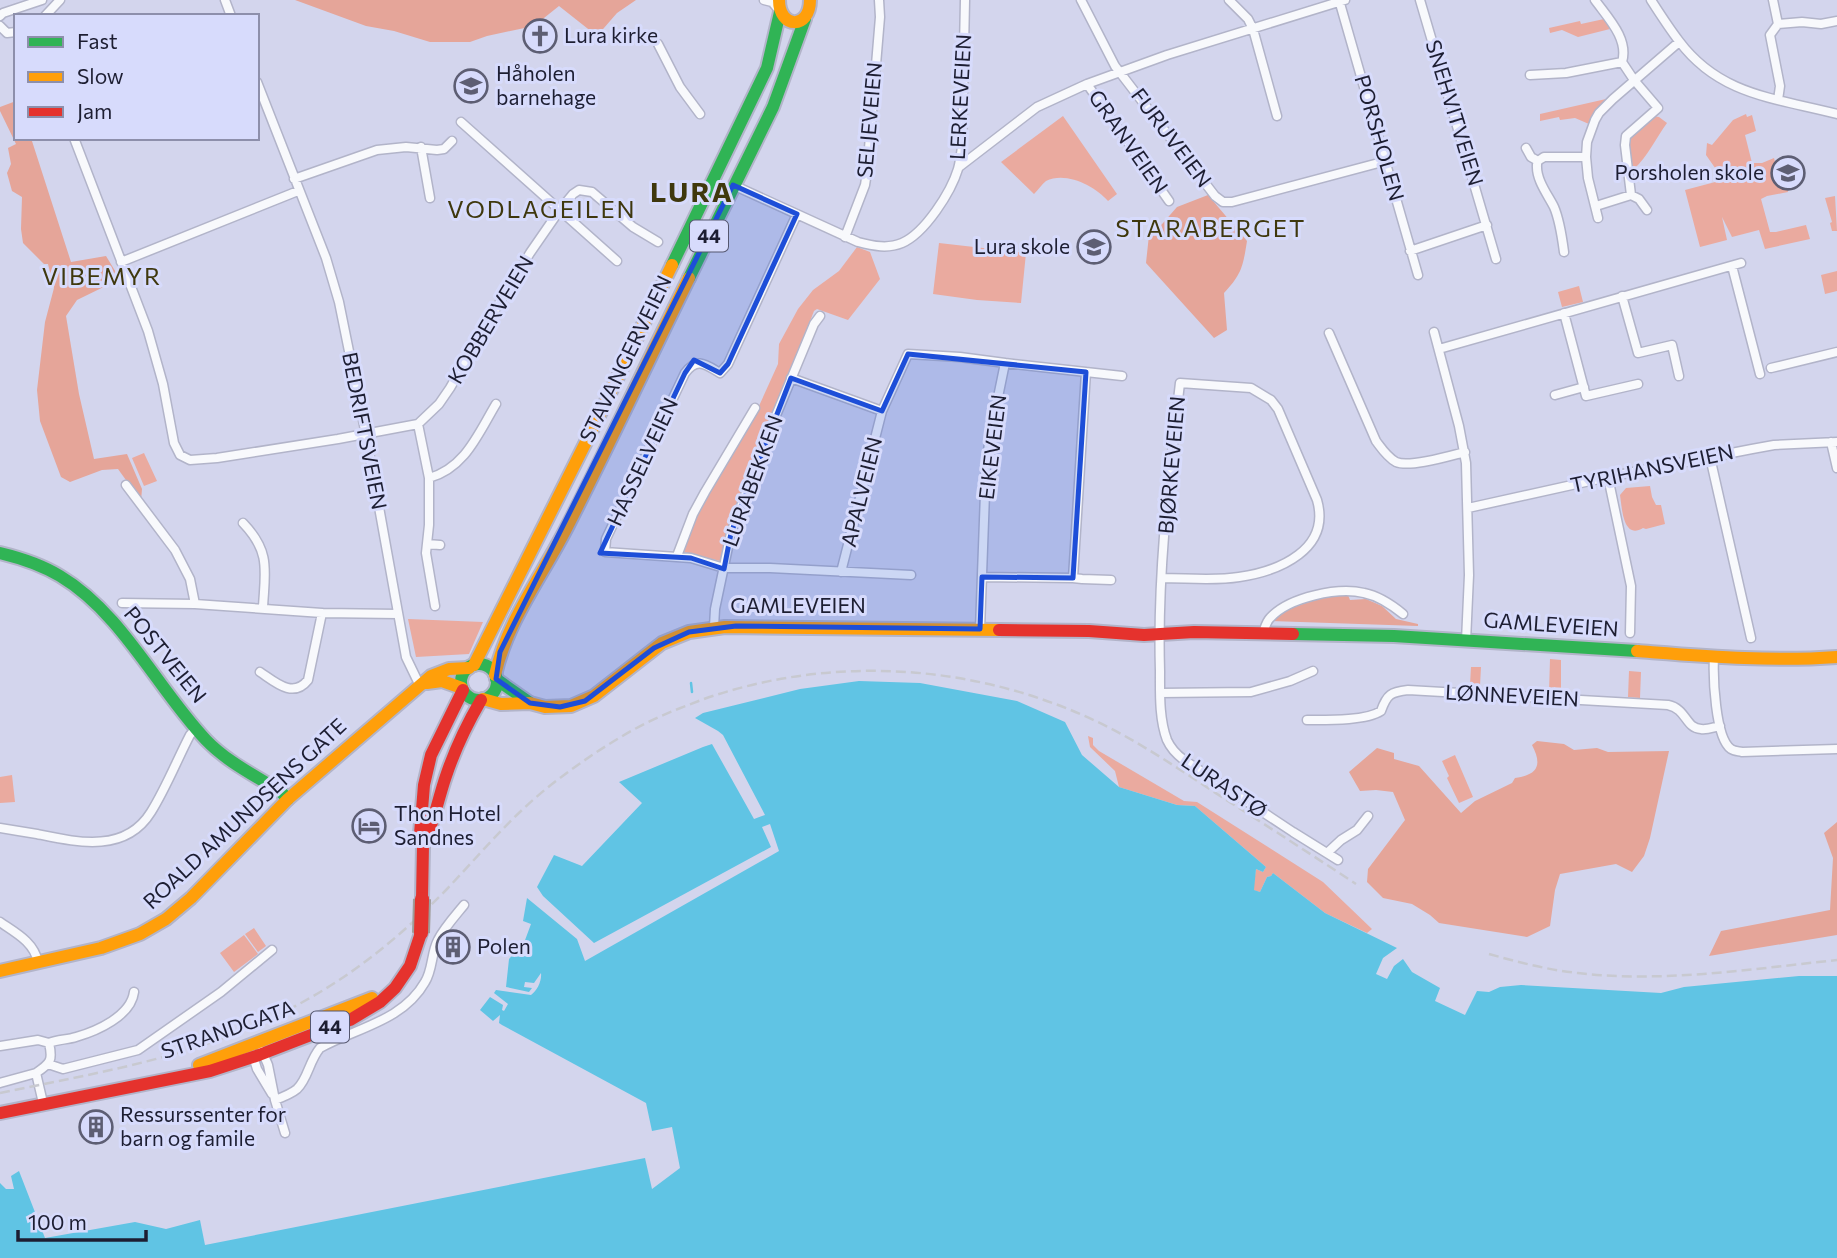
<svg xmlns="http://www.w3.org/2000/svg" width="1837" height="1258" font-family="Commissioner,sans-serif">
<rect width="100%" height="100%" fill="#d3d5ed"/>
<path fill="#eaaa9f" d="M1604,19L1610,29L1578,37L1562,30L1550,33L1549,28L1580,21L1581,24Z
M1606,99L1589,124L1575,118L1560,120L1559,117L1540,121V114Z
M1746,114L1747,117L1752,115L1756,131L1745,135L1752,163H1762L1774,158L1782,188L1787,187L1788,192L1767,196L1761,199L1770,232H1776L1806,225L1810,239L1765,249L1759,230L1732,237L1722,217L1727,240L1700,247L1685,190L1719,181L1720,175L1706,155L1707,143L1712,145L1733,120Z
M1063,116L1117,194L1108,201C1095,186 1066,171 1046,181C1042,184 1038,190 1034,194L1001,162Z
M1653,116L1659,117L1667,123C1656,138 1648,156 1634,169L1632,168C1621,137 1630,134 1653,116Z
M1835,196L1837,231H1832L1830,223L1832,222L1825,198Z
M939,243L1026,253L1021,303L977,300L933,294Z
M857,247L870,252L880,279L848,320L817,309L814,311L745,488L720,561L684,552L700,506L759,406L778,364L779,344L798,309L813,290L839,271Z
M1837,271V291L1825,294L1821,275Z
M1579,286L1583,302L1562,307L1558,292Z
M144,453L157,481L144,486L132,458Z
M1650,486L1652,497L1656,505H1661L1665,524L1646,529L1643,528C1623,540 1622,508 1620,495L1626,488Z
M408,619L483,622L469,654L416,657Z
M1550,659L1561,660V693H1549Z
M1471,667H1481L1480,686L1470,685Z
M1629,671L1641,672L1640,698L1628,697Z
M1088,736L1093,738V745L1099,751L1184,801L1197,802L1323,882L1372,929L1367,933L1325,913L1273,873L1271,876L1267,877L1260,892L1253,890L1256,869L1263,872L1266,867L1195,806L1177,805L1119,787L1115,771L1090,747Z
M1455,755L1473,797L1459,803L1447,778L1449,776L1442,761Z
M12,775L15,802L0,803V777Z
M254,928L266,946L258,952L245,934Z
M244,935L258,954L234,972L220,953Z"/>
<path fill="#e5a599" d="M295,0H636L617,13L597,36L559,6L534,26L487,36L470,42H430L394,31L366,26Z
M16,101V138H31L71,262L106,256L120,279L77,300L66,316L79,394L94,459L127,454L142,489L141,501L118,469L102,470L70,482L61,477L40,421L37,390L45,322L54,288L48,264H44L23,243L21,229L22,197L12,191L7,173L11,164L8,148L16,144L0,111V107Z
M1208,195L1247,241C1243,266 1242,274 1224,293L1227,330L1214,338L1146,263L1149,235L1156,231L1177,207Z
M1327,595H1348L1350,600L1366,599L1382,606L1396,619L1418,624V626L1271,621L1284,611Z
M1537,741L1564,744L1574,750L1597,748L1608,752L1669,751L1650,838L1644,856L1632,872L1616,864L1560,874L1555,890L1550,926L1527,937L1439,923L1430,915L1412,904L1383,898L1367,882L1368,869L1405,820L1393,792L1376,790L1360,791L1349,772L1377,748L1394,753V759L1419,766L1461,813L1475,801L1512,783L1515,778C1537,775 1543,766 1532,745Z
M1837,822V935L1709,956L1721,931L1830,910L1833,858L1824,833Z"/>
<path fill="#60c4e4" d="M859,681L920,683L1017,701L1065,722L1082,755L1119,787L1177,805L1195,806L1266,867L1263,872L1256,869L1254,890L1260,892L1267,877L1271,876L1273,873L1325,913L1397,948L1383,958L1376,974L1387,979L1394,966L1403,959L1412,972L1440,988L1435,1001L1465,1015L1477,991L1489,992L1500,987L1521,985L1661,993L1684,987L1799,976H1837V1258H0V1183L6,1189H14L11,1176L19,1171L45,1238L135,1222L166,1229L200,1220L205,1245L645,1158L652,1189L680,1168L672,1127L652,1131L646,1103L502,1025L499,1023L500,1015L493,1021L480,1010L490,997L503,1005L502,1010L504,1011L508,1004L494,993L496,990L531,995C537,991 542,981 541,973L534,983L525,982L524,987L532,988L529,992L506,987L509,959L516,951H521L531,924L523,921L527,898L577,939L585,961L779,851L770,824L762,827L771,847L594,943L543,896L537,887L554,855L582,866L642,803L619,782L703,747L712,744L754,819L765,815L723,735L718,731L695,718L703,713L800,689Z"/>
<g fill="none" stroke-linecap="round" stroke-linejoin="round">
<path stroke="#60c4e4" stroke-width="2.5" d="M691,683L692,692"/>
<defs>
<path id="street" d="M225,0L231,16
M764,0L772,2L778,9
M1081,0L1115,66L1215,196L1223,202H1232L1386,161
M1229,0L1248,19L1253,29L1277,116
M1339,0L1418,275
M1420,0L1496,259
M1595,0C1608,18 1629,39 1622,62L1634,80L1658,108L1626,136L1625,145L1631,195
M1651,0C1660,14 1669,28 1679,41C1720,96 1776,98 1837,114
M1773,0L1778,24L1770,35L1780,86L1778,100
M0,16L3,13L42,0
M45,16L60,0
M1778,24L1802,22L1821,24L1837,21
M0,26L7,33L16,32
M658,44L680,87L700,114
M1530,75L1566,73L1622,62
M257,82L326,258L339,302L366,435L406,657L420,686
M1087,84L1169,201
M461,122L617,261
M74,138L148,331L163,384L174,443L180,455L190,460L217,458L338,439L418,424L439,404L450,388L492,315L530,253L559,211L573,194L579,190L592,192L633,227L658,242
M421,147L430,198
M1526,148L1531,157L1538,161
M959,167L1037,107L1087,84L1167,55L1345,0
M294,179L377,150L406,147L437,150L444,149L452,141
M733,185L858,242C873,246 888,249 902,243C925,233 951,192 958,169C960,162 961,154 962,147L965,0
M1596,206L1631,195L1639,199L1647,210
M797,214L728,364L720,373C705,364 697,357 685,373L606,539L605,552L691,558L724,568H770L911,575
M1598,218L1588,178L1586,157L1587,142L1595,120L1599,113L1613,99L1679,42
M845,237L865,185L867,172L880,17L879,0
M1410,251L1487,225
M1564,252C1562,237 1560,221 1554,207C1548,195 1536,180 1537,165C1537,160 1540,160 1544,157H1586
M121,262L298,191
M1732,266L1760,374
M1622,296L1638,353L1672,345L1679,376
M1564,313L1586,396L1638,384
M1434,332L1459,426L1466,463L1469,575L1466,641
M1329,333L1376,441C1382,449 1387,457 1396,462C1410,468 1449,456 1465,452
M1439,349L1741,263
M1005,363L1122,376
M1771,368L1837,352
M791,378L882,411
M1555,395L1584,387
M418,424L429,478V525L426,553L435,606
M1831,442L1837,468
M1710,457L1751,638
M1608,477L1631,586L1630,633
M429,478C465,468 478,434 496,404
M126,485L175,550L190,579L195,604
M1468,508L1608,477L1752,449L1774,445L1837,442
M243,523C271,552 265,571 263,607
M427,544L440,545
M677,556L693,514L705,492L755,408
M841,572L882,411L908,354L960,357L1005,363L990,436L986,466L980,629
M982,577L1073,578L1086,372
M1073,578L1082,579L1111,580
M1162,578C1187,578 1215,581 1239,577C1280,571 1331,549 1317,500L1278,409L1271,400L1251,388L1180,383C1169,478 1157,575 1160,671C1160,693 1159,719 1167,740C1171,749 1176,754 1184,760L1293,832L1338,860
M122,603L195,604L322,613L398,614
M714,627L715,609L731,533L765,442L814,324L820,316
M1263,633C1265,628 1266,622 1270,618C1289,597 1338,587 1364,593C1379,596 1392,605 1403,614
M1714,657C1713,676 1715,738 1731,749C1734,751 1737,751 1742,752L1837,749
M260,672C275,682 293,699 308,680L322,613
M1160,693L1251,692L1290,681L1313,671
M1307,720C1326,720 1366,721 1381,711C1387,694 1391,692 1408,690L1668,705C1687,709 1685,728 1701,729C1707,730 1714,727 1720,726
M0,828C12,830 25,832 37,834C76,842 125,854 151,812C166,788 177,760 190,735L196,728
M1327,853L1341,840L1357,830L1368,816
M0,922C16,933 34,942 38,962
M49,1043C58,1039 67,1040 76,1037C97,1031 131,1016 134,992
M0,1046L38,1040L49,1043C53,1060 51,1063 36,1073L43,1103
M262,1051L268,1065L275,1100L285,1133
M253,1056L257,1069L272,1094
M48,1064L63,1069L138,1050L221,992L272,950
M0,1083L36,1073
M275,1100C283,1097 291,1094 297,1089C308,1079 309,1061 320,1048C356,1028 403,1021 425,982C433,969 431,953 438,940C444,928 455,916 464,905"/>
<path id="fast" d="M672,265L767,68L780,12
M689,278L773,107L805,19
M0,553C21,558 42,565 60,576C122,613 157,688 206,740C227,762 256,776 281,792L288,799
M1293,634L1394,636L1637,651
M461 682a18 18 0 1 1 36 0a18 18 0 1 1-36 0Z
M496,679L530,703"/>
<path id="slow" d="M779,0C779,29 810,30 810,0
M1637,651C1703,656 1770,662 1837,657
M474,665L597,420L672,265
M495,675C507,621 542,576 567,527C609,445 648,361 689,278
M427,683L442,681L462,688
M483,699L501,704L530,703L545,707L571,706L594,696L662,643L689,632L725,627L999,630
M0,971L101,948L140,934L166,919L191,898L288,799L431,676L449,669L469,668
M199,1065L372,998"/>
<path id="jam" d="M999,630L1089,631L1144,635L1194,632L1293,634
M423,845C434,823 438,799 446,776C455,749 467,724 481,700
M422,899L423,845L420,834L424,785L431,755L463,690
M0,1113L210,1071L259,1055L350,1020L380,1002L395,988L410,966L421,933"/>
</defs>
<use href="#street" stroke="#b2b4c9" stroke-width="11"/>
<use href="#fast" stroke="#b2b4c9" stroke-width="16"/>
<use href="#slow" stroke="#b2b4c9" stroke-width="16"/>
<use href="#jam" stroke="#b2b4c9" stroke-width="16"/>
<use href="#street" stroke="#f8f9fc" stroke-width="8"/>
<use href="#fast" stroke="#30b455" stroke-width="12"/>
<use href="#slow" stroke="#ff9f0a" stroke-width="12"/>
<use href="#jam" stroke="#e5322d" stroke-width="12"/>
<path stroke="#c8c9d0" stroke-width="2.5" stroke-dasharray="10 5" stroke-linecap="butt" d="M1489,954C1518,962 1548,970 1578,973C1664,983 1751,969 1837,960
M0,1093C106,1071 213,1054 308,999C360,970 405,932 447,889C482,852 515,812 556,781C581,762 606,745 633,730C656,717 680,708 704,699C836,653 983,664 1108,727C1145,746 1179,769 1214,792C1261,822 1309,853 1356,884"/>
<defs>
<path id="jam-bridge" d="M421,933L422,899"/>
</defs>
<use href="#jam-bridge" stroke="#9e9c99" stroke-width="18" stroke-linecap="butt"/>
<use href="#jam-bridge" stroke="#e5322d" stroke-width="14"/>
</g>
<path fill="#1d4ed8" fill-opacity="0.2" stroke="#1d4ed8" stroke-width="5" stroke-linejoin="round" d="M733,185L797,214L728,364L720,373L694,360L685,373L600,553L691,558L724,569L731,533L791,378L882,411L908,354L1086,372L1073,578L982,577L980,629L736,626L689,632L654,648L585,701L560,707L530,703L496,679L500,652Z"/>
<defs>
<symbol id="church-ring" viewBox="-11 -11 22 22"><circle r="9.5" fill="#d7dbfc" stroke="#5d5e73" stroke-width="1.5"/><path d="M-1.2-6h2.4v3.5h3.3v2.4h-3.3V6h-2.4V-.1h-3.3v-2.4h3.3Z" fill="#5d5e73"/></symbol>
<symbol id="school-ring" viewBox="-11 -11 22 22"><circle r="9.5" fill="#d7dbfc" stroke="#5d5e73" stroke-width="1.5"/><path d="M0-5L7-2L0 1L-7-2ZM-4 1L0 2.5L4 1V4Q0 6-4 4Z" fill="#5d5e73"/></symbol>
<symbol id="hotel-ring" viewBox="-11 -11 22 22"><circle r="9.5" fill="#d7dbfc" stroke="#5d5e73" stroke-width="1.5"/><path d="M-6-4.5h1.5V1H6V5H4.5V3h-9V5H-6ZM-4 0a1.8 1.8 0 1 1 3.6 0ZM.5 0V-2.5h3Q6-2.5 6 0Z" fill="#5d5e73"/></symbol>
<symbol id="building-ring" viewBox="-11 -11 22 22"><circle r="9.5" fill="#d7dbfc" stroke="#5d5e73" stroke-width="1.5"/><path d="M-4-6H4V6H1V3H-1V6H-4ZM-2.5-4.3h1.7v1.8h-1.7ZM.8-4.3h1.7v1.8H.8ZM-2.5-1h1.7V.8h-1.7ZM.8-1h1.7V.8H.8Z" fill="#5d5e73"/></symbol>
</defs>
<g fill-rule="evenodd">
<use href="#church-ring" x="521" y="17" width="38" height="38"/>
<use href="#school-ring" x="452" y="67" width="38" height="38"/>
<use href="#school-ring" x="1769" y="154" width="38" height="38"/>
<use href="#school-ring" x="1075" y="228" width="38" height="38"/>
<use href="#hotel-ring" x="350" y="807" width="38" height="38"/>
<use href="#building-ring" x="434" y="928" width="38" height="38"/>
<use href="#building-ring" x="77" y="1108" width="38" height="38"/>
</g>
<g text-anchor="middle" stroke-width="6" stroke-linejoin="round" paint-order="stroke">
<g fill="#d7dbfc" stroke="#55576f" stroke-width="2">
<rect x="690" y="220.5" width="38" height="31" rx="5"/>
<rect x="311" y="1011.5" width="38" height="31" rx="5"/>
</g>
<g font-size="19" font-weight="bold" fill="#1d1e32">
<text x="709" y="243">44</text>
<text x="330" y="1034">44</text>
</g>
<g font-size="21" fill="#1d1e32" stroke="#d7dbfc" text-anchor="start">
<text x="564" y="43">Lura kirke</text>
<text x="496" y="81">Håholen<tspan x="496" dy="24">barnehage</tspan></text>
<text x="1764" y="180" text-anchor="end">Porsholen skole</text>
<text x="1070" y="254" text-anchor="end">Lura skole</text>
<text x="394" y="821">Thon Hotel<tspan x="394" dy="24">Sandnes</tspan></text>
<text x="477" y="954">Polen</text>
<text x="120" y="1122">Ressurssenter for<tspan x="120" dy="24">barn og famile</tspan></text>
</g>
<g font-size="21" fill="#1d1e32" stroke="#d7dbfc">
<text transform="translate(961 97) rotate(-87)" y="7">LERKEVEIEN</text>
<text transform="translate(1454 113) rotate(73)" y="7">SNEHVITVEIEN</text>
<text transform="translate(870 120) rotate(-85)" y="7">SELJEVEIEN</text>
<text transform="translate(1171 138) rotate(53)" y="7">FURUVEIEN</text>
<text transform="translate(1379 138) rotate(74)" y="7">PORSHOLEN</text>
<text transform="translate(1128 142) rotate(55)" y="7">GRANVEIEN</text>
<text transform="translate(491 320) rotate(-59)" y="7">KOBBERVEIEN</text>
<text transform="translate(626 359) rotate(-64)" y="7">STAVANGERVEIEN</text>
<text transform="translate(364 431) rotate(79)" y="7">BEDRIFTSVEIEN</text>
<text transform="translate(993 447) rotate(-83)" y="7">EIKEVEIEN</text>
<text transform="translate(643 462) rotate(-65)" y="7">HASSELVEIEN</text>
<text transform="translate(1172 465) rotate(-85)" y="7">BJØRKEVEIEN</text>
<text transform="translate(1652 469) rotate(-12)" y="7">TYRIHANSVEIEN</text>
<text transform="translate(753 481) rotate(-70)" y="7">LURABEKKEN</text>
<text transform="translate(862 492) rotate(-76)" y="7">APALVEIEN</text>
<text x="798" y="613">GAMLEVEIEN</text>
<text transform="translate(1551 625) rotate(4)" y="7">GAMLEVEIEN</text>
<text transform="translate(165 655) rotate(51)" y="7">POSTVEIEN</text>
<text transform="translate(1512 696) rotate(3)" y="7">LØNNEVEIEN</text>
<text transform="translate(1224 786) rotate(34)" y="7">LURASTØ</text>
<text transform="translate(245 814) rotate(-43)" y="7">ROALD AMUNDSENS GATE</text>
<text transform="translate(228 1030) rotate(-19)" y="7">STRANDGATA</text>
</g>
<g font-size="24" letter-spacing="2" fill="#3f380e" stroke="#d7dbfc">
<text x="542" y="218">VODLAGEILEN</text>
<text x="1211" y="237">STARABERGET</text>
<text x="102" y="285">VIBEMYR</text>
</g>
<g font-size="28" font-weight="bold" letter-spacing="2" fill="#3f380e" stroke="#d7dbfc">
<text x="692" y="202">LURA</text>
</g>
</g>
<rect x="14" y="14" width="245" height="126" fill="#d7dbfc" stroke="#8d8fab" stroke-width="2"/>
<rect x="28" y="37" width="35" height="10" fill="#30b455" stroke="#8d8fab" stroke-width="2"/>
<text x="77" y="49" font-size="21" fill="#1d1e32">Fast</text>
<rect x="28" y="72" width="35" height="10" fill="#ff9f0a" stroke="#8d8fab" stroke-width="2"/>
<text x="77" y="84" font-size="21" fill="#1d1e32">Slow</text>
<rect x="28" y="107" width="35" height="10" fill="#e5322d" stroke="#8d8fab" stroke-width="2"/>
<text x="77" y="119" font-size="21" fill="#1d1e32">Jam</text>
<path d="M18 1230v10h128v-10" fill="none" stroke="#1d1e32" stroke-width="3.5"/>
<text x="28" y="1230" font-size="21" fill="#1d1e32" stroke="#d7dbfc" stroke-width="5" paint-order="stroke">100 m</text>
</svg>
